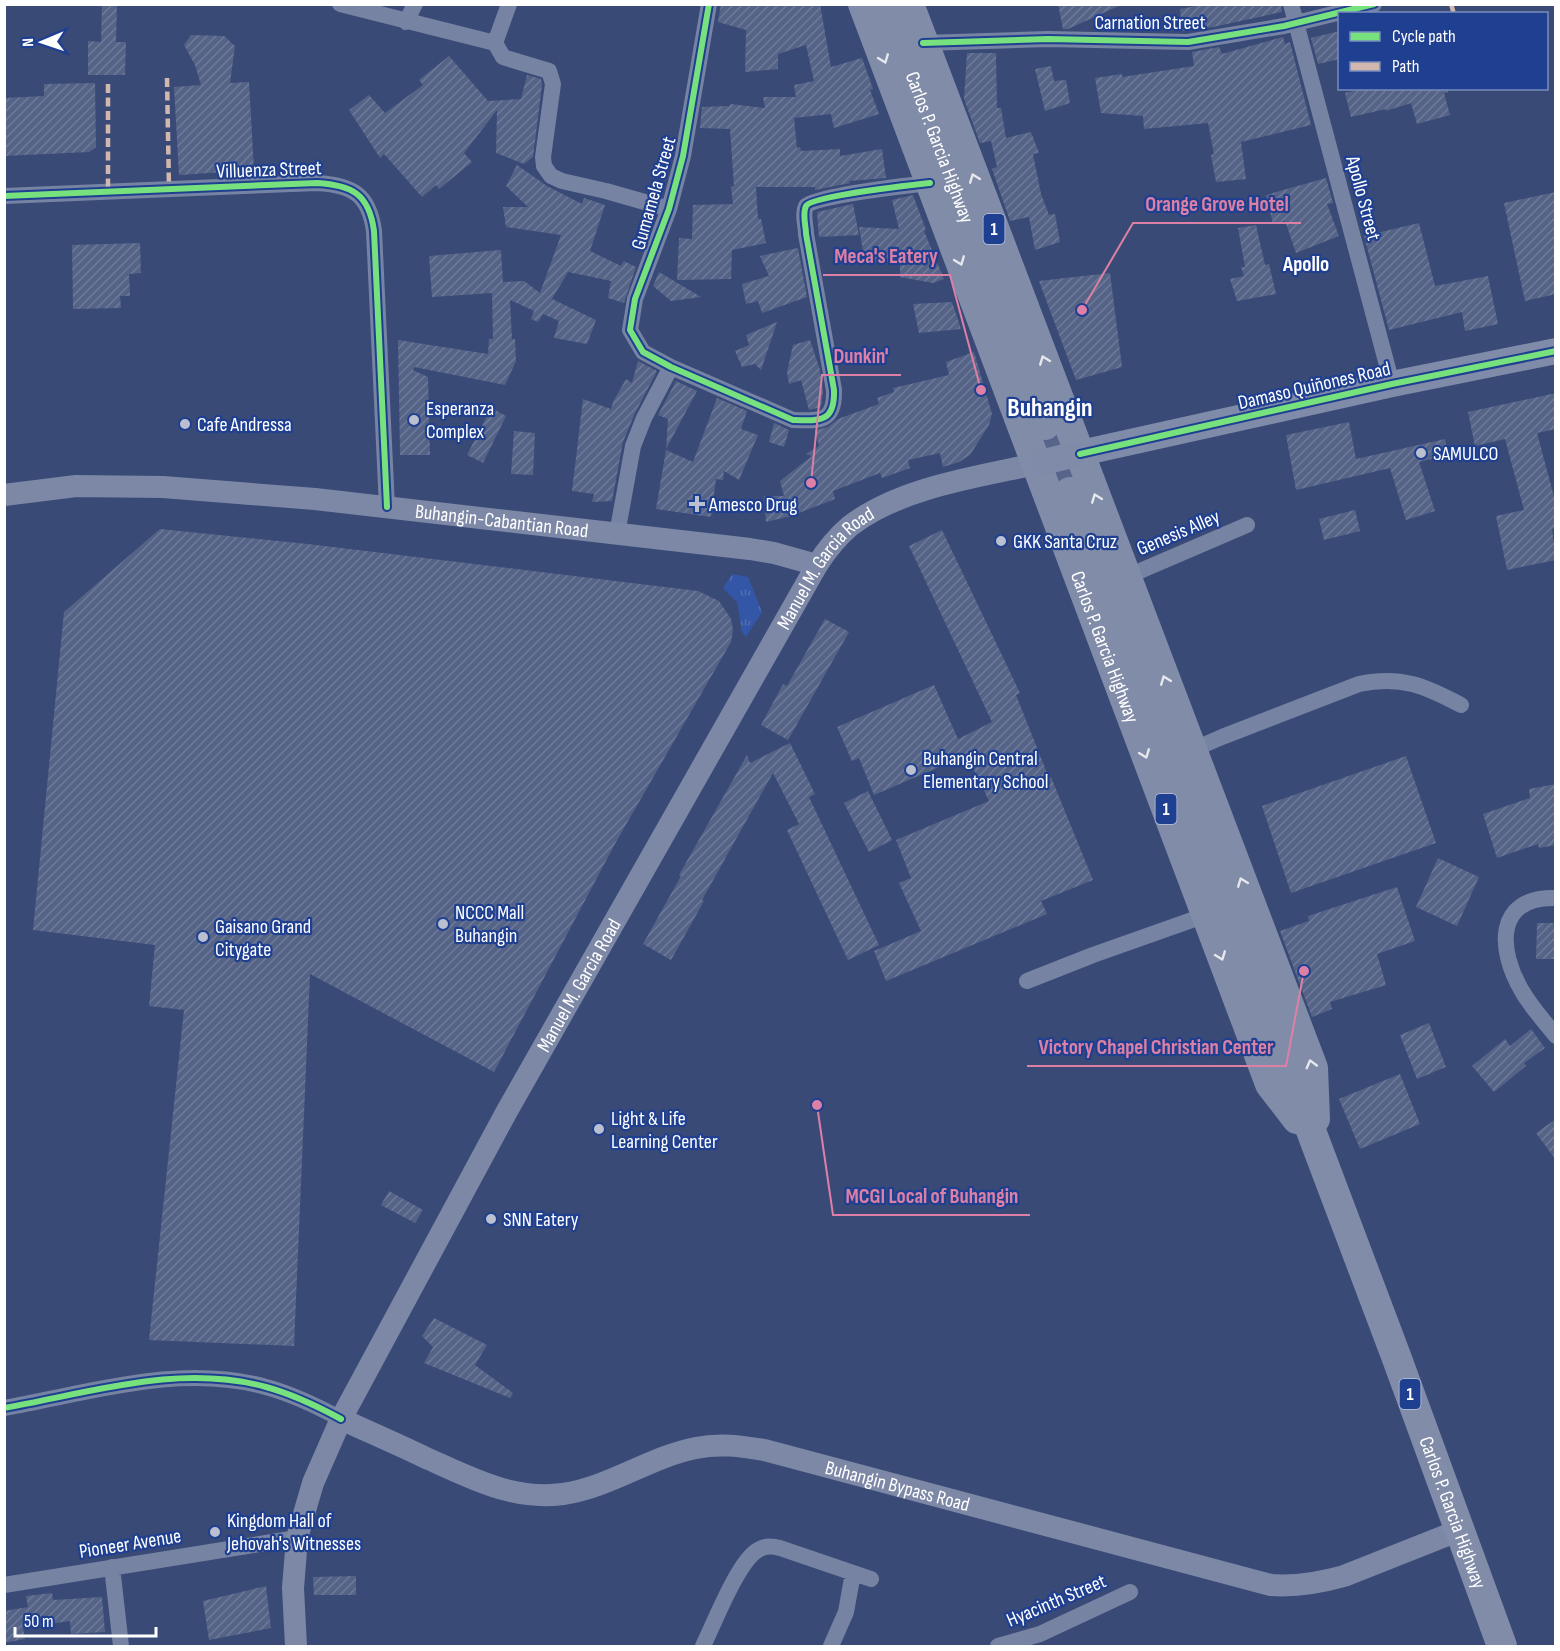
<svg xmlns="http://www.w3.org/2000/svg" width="1560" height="1651" font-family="'Sofia Sans Condensed',sans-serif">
<defs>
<pattern id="grass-tufts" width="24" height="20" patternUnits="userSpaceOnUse" patternTransform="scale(1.5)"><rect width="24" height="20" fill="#3356a7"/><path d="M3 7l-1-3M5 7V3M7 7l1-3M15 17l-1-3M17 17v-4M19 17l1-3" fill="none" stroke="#526fb4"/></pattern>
<pattern id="building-hatch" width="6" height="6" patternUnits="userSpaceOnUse" patternTransform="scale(1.5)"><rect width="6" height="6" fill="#556387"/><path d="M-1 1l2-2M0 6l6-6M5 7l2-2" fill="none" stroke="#6e7a99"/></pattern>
</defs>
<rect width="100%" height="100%" fill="#394a77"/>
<path fill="url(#grass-tufts)" d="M732,574L748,577L762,612L746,637L742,632L737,602L723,588Z"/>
<path fill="url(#building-hatch)" d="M102,4H117L116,42H126L125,75H88V41L101,42Z
M721,4H820L831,67L862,58L873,89L870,90L879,114L834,128L831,114L794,118L797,148L800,147L801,151L840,149V156L882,149L886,178L849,181L850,183L815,190V187H756L758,219H761L766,243L732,250L731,279L677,280L679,238L692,239L693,205L733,204L731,187L734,186L730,129L700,128L702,107L730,106V104L765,108L763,97H796L794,85L814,81L806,45L778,54V69L745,72L746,30L718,22Z
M1058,4H1123L1068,29H1063Z
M1207,4H1281L1282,12L1213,27L1182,31L1180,9Z
M1340,31V59L1318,64L1311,38Z
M191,35L224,36L235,46L230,83L249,82L254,170L179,175L174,87L201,85L195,65L184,45Z
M1283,37L1285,44L1290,42L1311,125L1241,142L1246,179L1216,182L1211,155L1214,154L1208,123L1144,129L1143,116L1101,113L1095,78L1122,74V77L1194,66L1192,52L1219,47L1222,54Z
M967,53H996L997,108H1001L1006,138L1031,132L1039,153L1033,154L1041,194L1049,215L1055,214L1060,242L1035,250L1029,217L1010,221L992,169L997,167L991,141L980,143L964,99Z
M449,56L488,101L521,99L527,75L541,79L542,85L533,157L524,164L496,153L497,110L464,153L472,162L439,189L436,185L422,197L384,154L380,158L349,110L369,95L385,113L423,85L419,80Z
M1051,66L1054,81L1066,80L1070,103L1045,111L1035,69Z
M95,83L96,147L89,152L4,156V98L44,96V84Z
M1365,88H1447L1448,92L1444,93L1450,115L1417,124L1411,103L1386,111V109L1351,117L1345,93Z
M517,165L547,186L582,204L584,198L605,205L590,251L621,266L624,261L636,267L624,303L608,298L611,281L568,272L552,299L596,320L587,344L554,338L559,321L543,314L538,322L531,319L534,311L510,300L512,339H515L516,361L505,385L414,367L413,370L428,377L430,455H400L398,340L488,354L489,339H493L492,293L432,297L429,256L501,250L503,282L524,281L540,293L561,235L506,227L503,207H528L506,186Z
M1326,178L1333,203L1327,204L1339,236L1296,253L1285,221L1273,224L1266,195Z
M1556,192V294L1525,301L1504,203Z
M913,195L926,230L924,231L944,279L933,283L900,277V261L865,263L859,227L899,229L892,200Z
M853,204L859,235L819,237L817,212Z
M1419,223L1435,286L1488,276L1498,324L1465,331L1462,312L1389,330L1364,236Z
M1256,225L1265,265L1269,264L1276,294L1237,301L1230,279L1244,276L1241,267H1245L1238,228Z
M140,243L141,273L129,274L130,296H120L121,308L73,309L72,245Z
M798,248L807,297L762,313L758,301L746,304L742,284L769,276L760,256Z
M659,272L701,297L671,301L653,286Z
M1110,273L1122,367L1076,380L1039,281Z
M952,302L961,329L919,333L913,304Z
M777,322L761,370L755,364L742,367L735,351L749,345L746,335Z
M810,340L820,370L823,391L821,407L809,410L801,380L789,384L787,372L793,345Z
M974,352L992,414L989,425L970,455L959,462L943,467L940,453L908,460L910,468L882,478L880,473L833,491L835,499L791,516L766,522L764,496H784L780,481L812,456L806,454L819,446L815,430L828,427L838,419L879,404L877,398L894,392L893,388L949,375L946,362Z
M638,361L657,371L635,413L623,442L612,501L592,502L594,494L572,491L583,399L611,409L613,402L626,379L632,383Z
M676,381L697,391L666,449L668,419L658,415Z
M1556,393V429L1537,433L1556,504V528L1552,529L1556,560L1507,570L1496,516L1524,510L1505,439L1475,446L1468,412Z
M717,398L747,411L741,429L758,435L739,480L724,471L723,480L716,479L711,517L656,509L666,450L693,462Z
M491,408L506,416L483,463L467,455Z
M1349,422L1356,459L1445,439L1448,455L1419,462L1435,511L1406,520L1390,468L1296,490L1286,435Z
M774,423L789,430L784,447L769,442Z
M514,431L535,433L533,475L511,474Z
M1355,510L1360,531L1324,540L1319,519Z
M160,529L308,544L698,591L719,601L731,619L733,630L731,642L616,842L494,1072L310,974L294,1346L149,1340L184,1010L149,1006L155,945L33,930L64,612Z
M942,530L1020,693L1016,695L1049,778L1051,777L1093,880L1041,901L1047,914L886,981L874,951L921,931L899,883L911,878L896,840L989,801L967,755L874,795L859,758L852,761L837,727L934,685L958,739L992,722L909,546Z
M825,619L849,632L788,740L761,725L783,684L787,686Z
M790,743L815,794L809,797L879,945L848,960L787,830L799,824L773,773L702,900L704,901L671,960L643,944L681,876L679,875L747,755L750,763Z
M1406,756L1436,843L1291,893L1262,806Z
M1556,784V845L1539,848L1538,844L1497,858L1483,814L1530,798L1529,789Z
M868,791L892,840L869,852L844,803Z
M1438,858L1479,877L1457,926L1416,907Z
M1397,887L1415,941L1377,954L1386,985L1330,1002L1332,1009L1312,1017L1280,931L1309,921L1308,916Z
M1537,923H1556V959H1536Z
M1429,1023L1446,1067L1417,1079L1400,1035Z
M1531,1029L1545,1048L1524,1063L1526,1066L1494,1092L1472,1066L1505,1039L1510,1046Z
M1400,1074L1420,1124L1360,1149L1339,1099Z
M1556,1119V1160L1536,1133Z
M389,1191L423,1210L415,1223L381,1205Z
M434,1318L487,1345L475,1365L513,1393L510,1398L424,1363L433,1347L422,1336Z
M356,1576V1595H314L313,1577Z
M266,1586L271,1628L209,1640L203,1601Z
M52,1593L53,1600L102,1597L105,1632L71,1634L70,1621L23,1628L25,1639L4,1643V1611L28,1607L26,1596Z"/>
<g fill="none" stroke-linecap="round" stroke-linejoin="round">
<path stroke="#57658b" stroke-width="30" stroke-dasharray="30 15" stroke-linecap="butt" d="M1045,425L1070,492"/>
<path stroke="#7683a2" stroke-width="16" d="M340,4L495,43
M709,4L683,156L669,209L635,299L630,330L643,352L671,367L793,420C821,421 835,422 834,390L806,234C806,226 802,214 806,206C812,196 912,185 930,183
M1291,4L1392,384
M406,22L415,4
M495,43L503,57L549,71L553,84L543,157L544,166L551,176L562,181L606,191L669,209
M495,43L509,4
M923,43L1048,39L1188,42L1284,26L1374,4
M4,196L317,183C352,185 369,194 374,231L387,507
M617,534L633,446L644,418L671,367
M1126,577L1247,525
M1192,750L1222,737L1359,684C1401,675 1425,686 1461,705
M1556,898C1494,896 1498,951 1522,991C1531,1007 1544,1021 1556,1036
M1027,981L1093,955L1206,915
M4,1408C90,1393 179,1363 266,1387C292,1394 317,1406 341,1419
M112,1567L121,1646
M4,1585L297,1538
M703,1646C714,1624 738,1561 758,1550C765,1545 773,1546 780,1548L871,1579
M831,1646L846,1612L853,1573
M998,1646L1040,1634L1130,1592"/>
<g stroke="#7d88a6" stroke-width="22">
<path id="s1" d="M4,495L76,486L163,487L315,499L750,549L774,553L817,565"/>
<path id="s2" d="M341,1419C369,1432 397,1444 424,1457C469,1477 512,1501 563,1494C610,1487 650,1457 696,1448C719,1443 741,1446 764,1450L1271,1585C1297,1587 1319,1583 1344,1576L1460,1530"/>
<path id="s3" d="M296,1646L293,1588L297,1538L313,1483L341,1419L507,1111L817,565C826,551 837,537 850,526C899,488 976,477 1036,464"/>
</g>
<path stroke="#808ba9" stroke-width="26" d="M1072,455L1392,384L1556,351"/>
<g stroke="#818ca9" stroke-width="30">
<path id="s4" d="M863,4L1270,1084L1297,1119"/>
<path id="s5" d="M886,4L1045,425"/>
<path d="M909,4L1313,1068L1315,1119"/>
<path id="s6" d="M1070,492L1396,1356L1502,1646"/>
</g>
<path stroke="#808ba9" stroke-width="26" d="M1044,462L1072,455"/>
<path stroke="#d1b7ad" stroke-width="4.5" stroke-dasharray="9 4.5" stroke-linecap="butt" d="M1451,4L1454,14
M167,78L169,189
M108,84V192
M1473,88V90"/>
<defs>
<path id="cycleway" d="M709,4L683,156L669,209L635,299L630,330L643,352L671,367L793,420C821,421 835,422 834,390L806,234C806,226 802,214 806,206C812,196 912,185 930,183
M923,43L1048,39L1188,42L1284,26L1374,4
M4,196L317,183C352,185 369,194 374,231L387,507
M1080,454L1392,384L1556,351
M4,1408C90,1393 179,1363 266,1387C292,1394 317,1406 341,1419"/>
</defs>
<use href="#cycleway" stroke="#1f3f91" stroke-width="10"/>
<use href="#cycleway" stroke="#77e17e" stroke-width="6"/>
</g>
<defs><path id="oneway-chevron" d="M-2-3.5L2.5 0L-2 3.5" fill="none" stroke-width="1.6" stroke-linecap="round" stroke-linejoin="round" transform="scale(1.5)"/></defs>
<g stroke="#e6e8ee">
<use href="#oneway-chevron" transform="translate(884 59) rotate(69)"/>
<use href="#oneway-chevron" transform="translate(974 178) rotate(-111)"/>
<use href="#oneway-chevron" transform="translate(960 261) rotate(69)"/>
<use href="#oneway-chevron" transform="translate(1044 360) rotate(-111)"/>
<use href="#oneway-chevron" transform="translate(1096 498) rotate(-111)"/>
<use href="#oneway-chevron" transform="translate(1165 680) rotate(-111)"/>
<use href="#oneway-chevron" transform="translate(1145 754) rotate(69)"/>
<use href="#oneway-chevron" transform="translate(1242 882) rotate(-111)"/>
<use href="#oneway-chevron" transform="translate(1221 956) rotate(69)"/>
<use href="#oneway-chevron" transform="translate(1311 1064) rotate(-105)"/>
</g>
<g fill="#bac0cf" stroke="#1f3f91" stroke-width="2">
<circle cx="414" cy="420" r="6"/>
<circle cx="185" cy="424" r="6"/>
<circle cx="1421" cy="453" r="6"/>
<path d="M694 495h6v6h6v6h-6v6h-6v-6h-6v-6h6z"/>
<circle cx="1001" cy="541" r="6"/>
<circle cx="911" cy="770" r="6"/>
<circle cx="443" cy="924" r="6"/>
<circle cx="203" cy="937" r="6"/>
<circle cx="599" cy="1129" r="6"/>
<circle cx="491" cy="1219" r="6"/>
<circle cx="215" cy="1532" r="6"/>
</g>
<g text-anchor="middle" stroke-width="4.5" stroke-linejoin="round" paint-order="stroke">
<g fill="#1f3f91" stroke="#bcc5de" stroke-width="1.5">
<rect x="983.5" y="214" width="21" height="30" rx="4.5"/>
<rect x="1155.5" y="794" width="21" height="30" rx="4.5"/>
<rect x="1399.5" y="1379" width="21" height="30" rx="4.5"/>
</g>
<g font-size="18" font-weight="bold" fill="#fff">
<text x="994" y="235">1</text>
<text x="1166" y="815">1</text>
<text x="1410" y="1400">1</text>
</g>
<g font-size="20" fill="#fff" stroke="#1f3f91">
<text x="1150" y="29">Carnation Street</text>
<text dy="7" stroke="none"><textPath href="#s5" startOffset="153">Carlos P. Garcia Highway</textPath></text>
<text transform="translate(269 169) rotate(-2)" y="7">Villuenza Street</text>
<text transform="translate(653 193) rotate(-74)" y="7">Gumamela Street</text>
<text transform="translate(1364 198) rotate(75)" y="7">Apollo Street</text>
<text transform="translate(1314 385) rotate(-13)" y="7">Damaso Quiñones Road</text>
<text dy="7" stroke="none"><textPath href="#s1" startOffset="500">Buhangin-Cabantian Road</textPath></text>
<text transform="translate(1178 532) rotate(-23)" y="7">Genesis Alley</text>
<text dy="7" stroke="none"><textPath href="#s3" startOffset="1216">Manuel M. Garcia Road</textPath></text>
<text dy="7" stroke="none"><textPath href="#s4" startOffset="687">Carlos P. Garcia Highway</textPath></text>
<text dy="7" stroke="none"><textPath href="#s3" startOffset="730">Manuel M. Garcia Road</textPath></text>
<text dy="7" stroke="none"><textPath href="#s2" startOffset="585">Buhangin Bypass Road</textPath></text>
<text dy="7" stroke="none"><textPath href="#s6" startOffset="1090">Carlos P. Garcia Highway</textPath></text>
<text transform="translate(130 1543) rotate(-9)" y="7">Pioneer Avenue</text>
<text transform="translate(1056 1600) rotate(-23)" y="7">Hyacinth Street</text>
</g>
<g font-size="20" fill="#fff" stroke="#1f3f91" text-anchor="start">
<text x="426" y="415">Esperanza<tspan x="426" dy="23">Complex</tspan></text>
<text x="197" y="431">Cafe Andressa</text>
<text x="1433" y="460">SAMULCO</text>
<text x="709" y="511">Amesco Drug</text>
<text x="1013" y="548">GKK Santa Cruz</text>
<text x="923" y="765">Buhangin Central<tspan x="923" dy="23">Elementary School</tspan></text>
<text x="455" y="919">NCCC Mall<tspan x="455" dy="23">Buhangin</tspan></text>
<text x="215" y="933">Gaisano Grand<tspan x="215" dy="23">Citygate</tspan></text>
<text x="611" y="1125">Light &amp; Life<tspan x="611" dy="23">Learning Center</tspan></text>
<text x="503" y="1226">SNN Eatery</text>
<text x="227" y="1527">Kingdom Hall of<tspan x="227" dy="23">Jehovah's Witnesses</tspan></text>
</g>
<g font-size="21" font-weight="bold" fill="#fff" stroke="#1f3f91">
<text x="1306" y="271">Apollo</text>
</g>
<g font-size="26" font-weight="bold" fill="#fff" stroke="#1f3f91">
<text x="1050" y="416">Buhangin</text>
</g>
</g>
<path fill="none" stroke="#dd80a5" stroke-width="2" d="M1082 310L1133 223H1301M981 390L950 275H823M811 483L822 375H901M1304 971L1286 1066H1027M817 1105L833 1215H1030"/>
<g fill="#dd80a5" stroke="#1f3f91" stroke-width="2">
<circle cx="1082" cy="310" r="6"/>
<circle cx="981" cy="390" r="6"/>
<circle cx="811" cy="483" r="6"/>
<circle cx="1304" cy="971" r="6"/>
<circle cx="817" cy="1105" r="6"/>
</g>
<g font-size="21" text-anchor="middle" font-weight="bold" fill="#dd80a5" stroke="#1f3f91" stroke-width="4.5" stroke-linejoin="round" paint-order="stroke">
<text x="1217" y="211">Orange Grove Hotel</text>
<text x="886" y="263">Meca's Eatery</text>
<text x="861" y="363">Dunkin'</text>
<text x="1156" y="1054">Victory Chapel Christian Center</text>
<text x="932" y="1203">MCGI Local of Buhangin</text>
</g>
<rect width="1560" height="1651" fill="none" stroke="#ffffff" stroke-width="12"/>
<rect x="1338" y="12" width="210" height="78" fill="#1f3f91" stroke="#798cbd" stroke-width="1.5"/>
<rect x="1350" y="32" width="30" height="9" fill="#77e17e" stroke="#798cbd" stroke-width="1.5"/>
<text x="1392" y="42" font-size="18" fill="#ffffff">Cycle path</text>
<rect x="1350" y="62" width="30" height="9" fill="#d1b7ad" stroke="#798cbd" stroke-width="1.5"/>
<text x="1392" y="72" font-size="18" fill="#ffffff">Path</text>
<g transform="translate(42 42) rotate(268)" stroke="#1f3f91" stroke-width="4.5" paint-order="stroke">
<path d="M0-4.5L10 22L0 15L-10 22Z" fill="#ffffff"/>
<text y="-9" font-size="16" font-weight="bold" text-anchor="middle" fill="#ffffff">N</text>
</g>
<path d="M15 1627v9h141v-9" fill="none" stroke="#ffffff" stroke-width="3"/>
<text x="24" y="1627" font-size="18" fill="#ffffff" stroke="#1f3f91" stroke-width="4.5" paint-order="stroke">50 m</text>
</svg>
